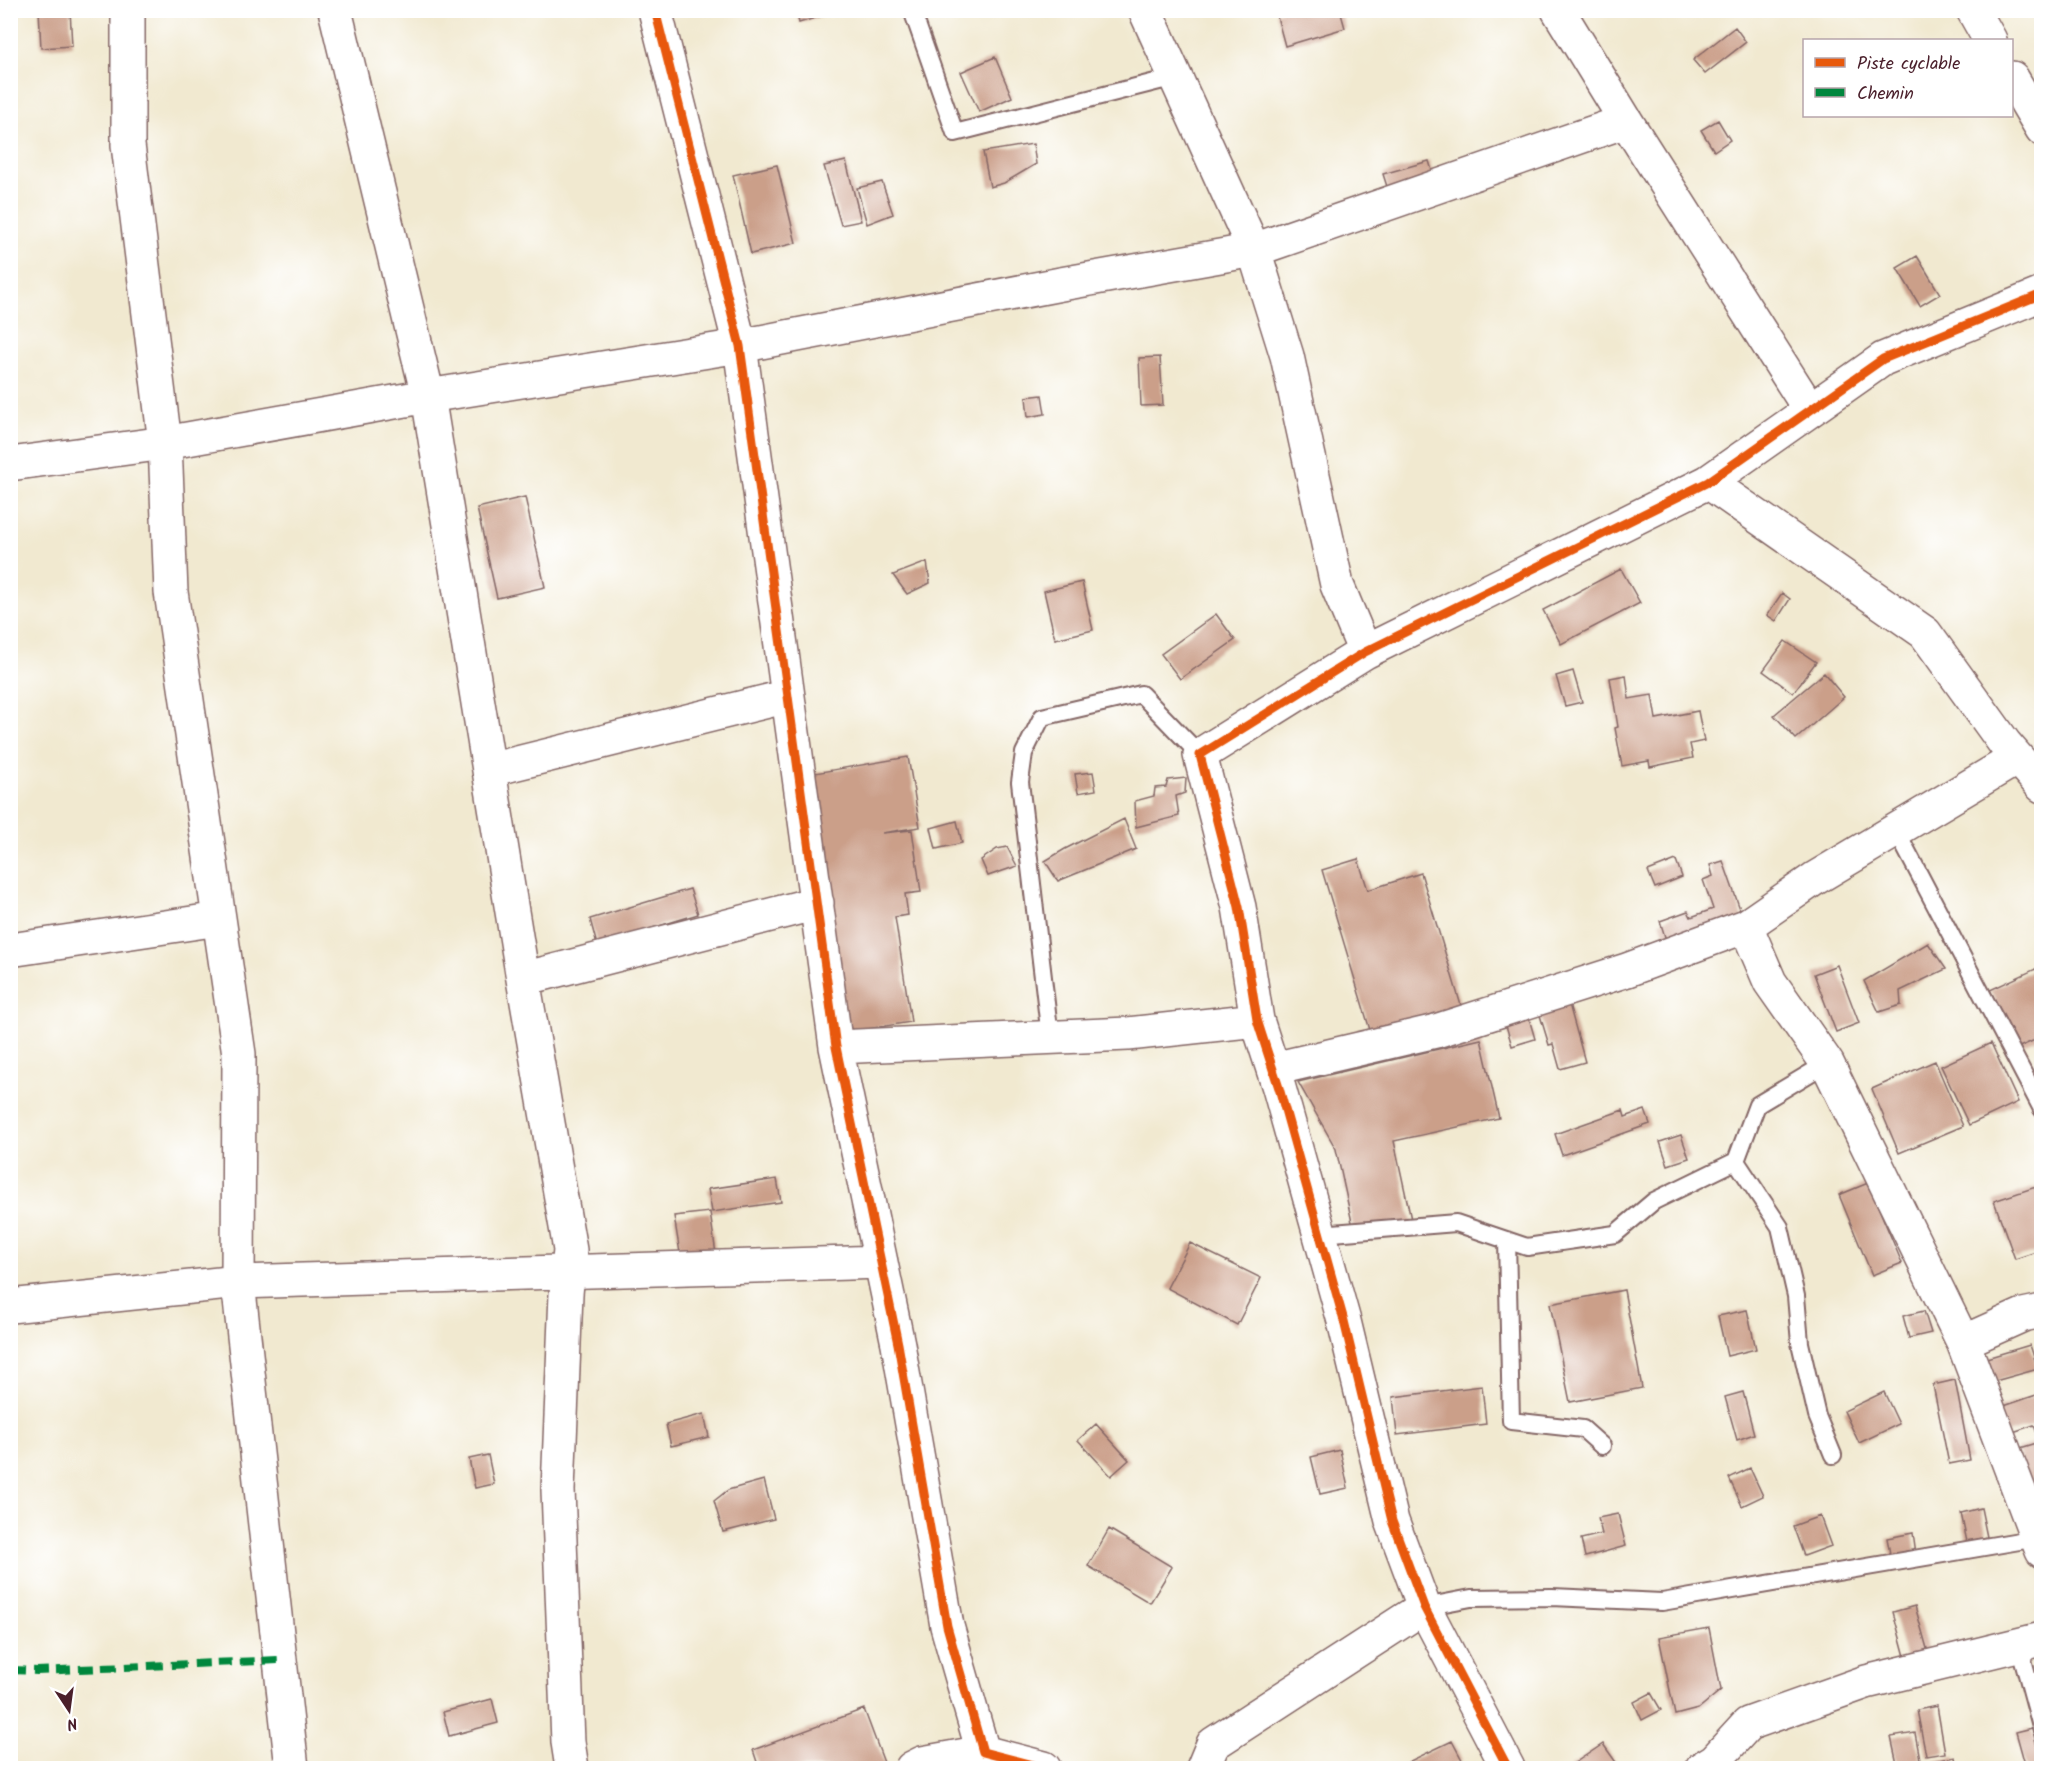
<svg xmlns="http://www.w3.org/2000/svg" width="2052" height="1779" font-family="Kalam,sans-serif">
<rect width="100%" height="100%" fill="#fff"/>
<filter id="ink" filterUnits="userSpaceOnUse"><feTurbulence type="fractalNoise" baseFrequency=".0167" numOctaves="2"/><feDisplacementMap in="SourceGraphic" scale="12" xChannelSelector="R" yChannelSelector="G"/><feConvolveMatrix kernelMatrix="1 2 1 2 8 2 1 2 1" color-interpolation-filters="sRGB"/></filter>
<filter id="wash" filterUnits="userSpaceOnUse"><feTurbulence type="fractalNoise" baseFrequency=".008" numOctaves="4" result="noise"/><feDisplacementMap in="SourceGraphic" scale="24" xChannelSelector="R" yChannelSelector="G"/><feGaussianBlur stdDeviation="1.35" result="paint"/><feColorMatrix in="noise" values="0 0 0 0 0 0 0 0 0 0 0 0 0 0 0 0 0 1.4 0 .05"/><feComposite in="paint" operator="in"/></filter>
<g filter="url(#wash)">
<rect width="100%" height="100%" fill="#f1e9d0"/>
<g id="blocks">
<path fill="#cb9f89" d="M39,10H70L72,46L41,48Z
M796,10H837V11L799,23Z
M1283,10H1340L1345,28L1285,46L1276,13Z
M1735,27L1746,42L1705,74L1693,60Z
M995,57L1012,97L979,112L961,72Z
M1718,120L1730,140L1714,151L1701,130Z
M1033,144L1036,164L1004,183L990,187L983,152Z
M846,161L861,221L841,225L824,166Z
M1429,161L1436,183L1390,196L1383,174Z
M777,165L796,243L751,254L733,175Z
M882,182L893,214L867,224L857,188Z
M1917,256L1940,294L1920,306L1897,268Z
M1160,357L1163,405L1141,406L1139,358Z
M1042,395L1045,414L1028,417L1026,397Z
M525,497L545,587L497,598L477,508Z
M927,562L930,583L907,594L893,575Z
M1621,569L1640,603L1561,644L1543,610Z
M1082,582L1093,630L1055,639L1044,591Z
M1782,593L1790,599L1776,621L1767,615Z
M1216,614L1235,640L1180,679L1161,654Z
M1785,641L1816,662L1793,693L1763,671Z
M1573,671L1582,702L1565,706L1556,676Z
M1824,673L1844,697L1796,739L1774,715Z
M1626,675L1629,699L1652,695L1656,719L1698,711L1704,741L1690,744L1693,758L1650,767L1649,761L1622,766L1615,728L1618,727L1610,678Z
M908,757L920,827L882,833L912,830L921,892L905,894L908,915L895,917L911,1022L842,1033L803,775Z
M1093,772L1096,790L1078,793L1075,774Z
M1186,778L1185,793L1176,796L1179,816L1136,827L1135,801L1154,796L1155,788L1166,787L1168,780Z
M1124,819L1136,849L1058,881L1045,861L1065,849Z
M957,821L962,843L936,849L931,828Z
M1007,847L1017,866L988,876L981,860L997,849Z
M1358,859L1368,890L1421,873L1466,1022L1376,1050L1322,870Z
M1676,860L1682,877L1655,888L1648,871Z
M1723,861L1746,926L1670,953L1660,921L1688,911L1691,917L1713,909L1703,880L1713,876L1710,865Z
M690,889L698,914L597,945L590,919Z
M1928,943L1946,969L1900,991L1901,1005L1879,1012L1864,981Z
M1837,965L1859,1023L1836,1032L1814,974Z
M2042,966V1037L2017,1048L1990,990Z
M1569,1004L1585,1062L1560,1069L1553,1044L1549,1045L1539,1012Z
M1528,1015L1535,1039L1512,1046L1505,1022Z
M1481,1039L1499,1118L1394,1141L1412,1224L1355,1236L1336,1149L1298,1082Z
M1991,1043L2018,1102L1969,1125L1941,1066Z
M1935,1061L1963,1126L1899,1153L1872,1089Z
M1623,1110L1625,1117L1645,1110L1650,1124L1562,1155L1555,1134Z
M1681,1135L1689,1158L1668,1165L1660,1142Z
M777,1179L781,1202L712,1212L708,1189Z
M1868,1183L1902,1263L1872,1275L1839,1195Z
M2042,1185V1250L2015,1259L1994,1201Z
M710,1212L716,1254L681,1259L674,1216Z
M1190,1243L1261,1278L1237,1325L1167,1288Z
M1624,1290L1642,1388L1570,1402L1550,1304Z
M1747,1310L1756,1349L1727,1356L1718,1316Z
M1924,1311L1931,1333L1909,1338L1903,1316Z
M2030,1345L2038,1369L1988,1383L1980,1360Z
M1955,1380L1970,1460L1949,1464L1933,1385Z
M1482,1386L1486,1424L1397,1435L1393,1397Z
M1743,1392L1754,1434L1737,1440L1725,1397Z
M1884,1392L1899,1424L1859,1443L1844,1411Z
M2042,1393V1493L2032,1496L2017,1449L2040,1442L2034,1425L2007,1434L1998,1408Z
M704,1414L709,1437L671,1446L666,1424Z
M1096,1424L1129,1460L1111,1476L1078,1440Z
M1340,1450L1348,1488L1320,1494L1311,1457Z
M488,1455L494,1484L475,1488L469,1459Z
M1750,1468L1763,1496L1742,1506L1729,1478Z
M764,1480L774,1519L723,1532L714,1501L728,1490Z
M1981,1508L1987,1537L1967,1542L1961,1513Z
M1618,1514L1626,1546L1585,1557L1581,1539L1602,1534L1598,1518Z
M1820,1516L1831,1546L1804,1556L1793,1526Z
M1109,1529L1172,1567L1150,1603L1088,1566Z
M1913,1533L1916,1555L1891,1559L1887,1538Z
M1915,1606L1933,1670L1910,1675L1893,1612Z
M1709,1628L1721,1690L1698,1709L1675,1715L1659,1637Z
M1651,1693L1661,1710L1642,1720L1634,1702Z
M492,1699L498,1723L449,1736L443,1712Z
M1937,1706L1945,1753L1926,1756L1917,1710Z
M864,1709L886,1768H759L753,1750Z
M2032,1728L2042,1764V1768H2026L2016,1732Z
M1915,1733L1920,1759L1897,1764L1891,1737Z
M1452,1741L1462,1760L1446,1768H1411L1408,1762Z
M1603,1744L1620,1768H1572L1570,1766Z
M1955,1757L1957,1768H1912L1911,1765Z"/>
</g>
</g>
<g filter="url(#ink)">
<use href="#blocks" fill-opacity="0" stroke="#846665" stroke-width="1.5"/>
<g fill="none" stroke-linecap="round" stroke-linejoin="round">
<defs>
<path id="lane" d="M912,10L955,133L1175,77
M1896,830L2042,1109
M1050,1037L1020,782L1024,753L1042,717L1141,694L1200,755
M1736,1161L1780,1227L1796,1296L1800,1343L1817,1416L1833,1455
M1320,1234L1456,1223L1527,1247L1615,1234L1654,1201L1736,1161L1757,1105L1827,1063
M1507,1240L1511,1421L1583,1429L1602,1446
M1424,1607L1471,1598L1552,1597L1662,1602L2037,1538
M2019,1645L2042,1730"/>
<path id="street" d="M128,10V145L165,443L171,592L239,1054L238,1282L292,1768
M335,10L428,396L523,979L570,1250L566,1294L558,1490L568,1742L572,1768
M655,10L740,346L836,1047L898,1344L947,1626L983,1752L1044,1768
M1145,10L1254,250L1287,356L1337,585L1365,652
M1558,10L1626,121L1810,410
M1973,10L1990,40
M2012,78L2042,129
M10,464L165,443L428,396L740,346L1061,284L1254,250L1626,121
M1708,482L1925,633L2005,744L2042,786
M489,770L788,696
M1746,926L1770,982L1827,1063L1963,1342L2042,1551
M10,950L219,919
M523,979L817,903
M836,1047L1128,1034L1257,1020
M1273,1069L1436,1031L1627,970L1746,926L1814,879L2017,758
M10,1306L238,1282L881,1262
M1963,1342L2023,1315L2042,1311
M912,1768L922,1763L983,1752
M1203,1768L1213,1744L1424,1607
M1508,1768L1424,1607L1392,1521L1344,1321L1279,1088L1257,1020L1239,907L1200,755L1365,652L1708,482L1883,359L2042,294
M1702,1768L1715,1760L1748,1724L1866,1682L2042,1639"/>
</defs>
<use href="#lane" stroke="#846665" stroke-width="20"/>
<use href="#street" stroke="#846665" stroke-width="36"/>
<use href="#lane" stroke="#fff" stroke-width="16"/>
<use href="#street" stroke="#fff" stroke-width="33"/>
<path stroke="#00873e" stroke-width="8" stroke-dasharray="15 8" stroke-linecap="butt" d="M10,1670L37,1671L280,1660"/>
<defs>
<path id="cycleway" d="M655,10L740,346L836,1047L898,1344L947,1626L983,1752L1044,1768
M1508,1768L1424,1607L1392,1521L1344,1321L1279,1088L1257,1020L1239,907L1200,755L1365,652L1708,482L1883,359L2042,294"/>
</defs>
<use href="#cycleway" stroke="#fff" stroke-width="13"/>
<use href="#cycleway" stroke="#e8590c" stroke-width="9"/>
</g>
</g>
<rect width="2052" height="1779" fill="none" stroke="#fff" stroke-width="36"/>
<rect x="1803" y="39" width="210" height="78" fill="#ffffff" stroke="#b7a5aa" stroke-width="1.5"/>
<rect x="1815" y="58" width="30" height="9" fill="#e8590c" stroke="#b7a5aa" stroke-width="1.5"/>
<text x="1857" y="69" font-size="18" fill="#4a1f2b">Piste cyclable</text>
<rect x="1815" y="88" width="30" height="9" fill="#00873e" stroke="#b7a5aa" stroke-width="1.5"/>
<text x="1857" y="99" font-size="18" fill="#4a1f2b">Chemin</text>
<g transform="translate(69 1710) rotate(167)" stroke="#ffffff" stroke-width="4.5" paint-order="stroke">
<path d="M0-4.5L10 22L0 15L-10 22Z" fill="#4a1f2b"/>
<text y="-9" font-size="16" font-weight="bold" text-anchor="middle" fill="#4a1f2b">N</text>
</g>
</svg>
